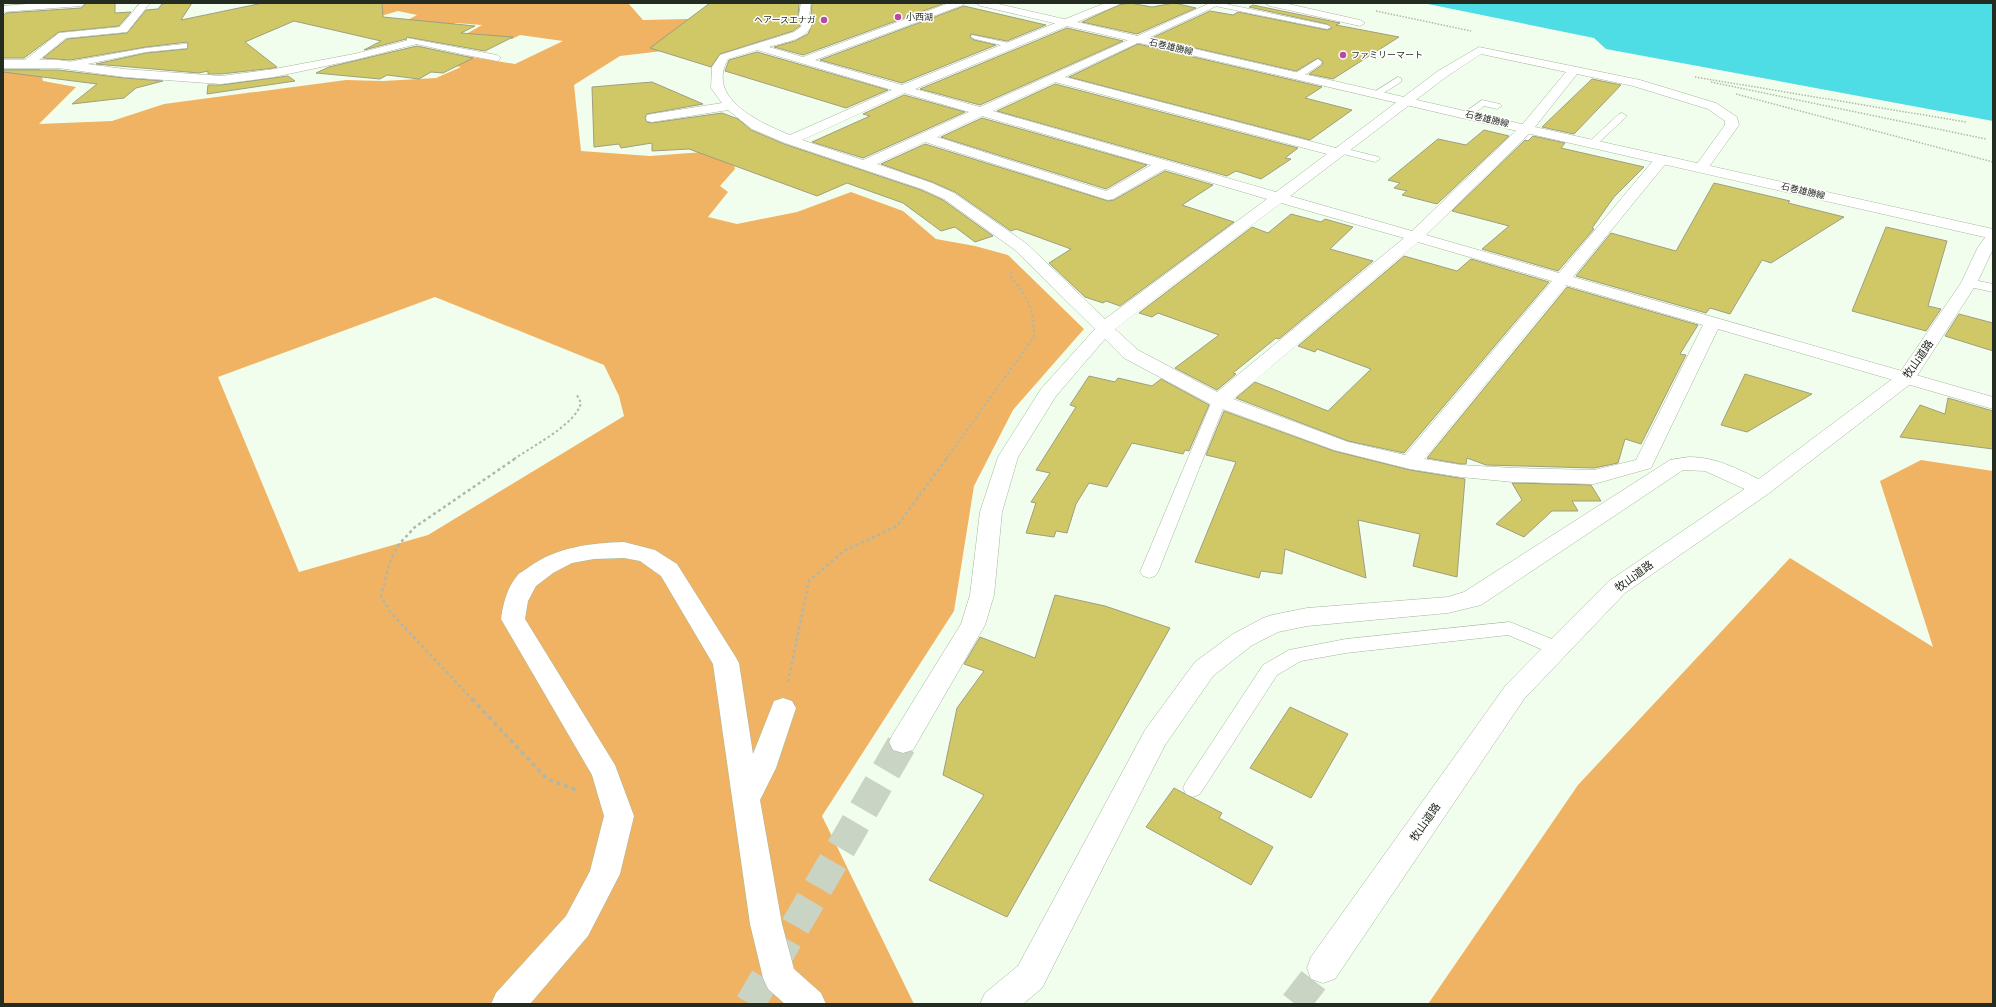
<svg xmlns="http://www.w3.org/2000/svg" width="1996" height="1007" font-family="Commissioner,'Noto Sans JP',sans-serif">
<rect width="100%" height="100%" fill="#f2feed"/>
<path fill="#f0b364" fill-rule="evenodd" d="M335,3H628L643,20L770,17L705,46L620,56L574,85L581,151L650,156L717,151L732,156L735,169L720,186L728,192L708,217L737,224L797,212L851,192L903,211L936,239L975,246L1008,255L1084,329L1013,410L974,486L954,611L822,816L914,1004H3V69H40L43,81L76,87L39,124L112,121L164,104L346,80L383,81L436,78L461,67L444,64L466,56L515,64L563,41L520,35L512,39L466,34L482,25L456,23L439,30L404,22L417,15L398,11L381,16ZM435,297L604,365L619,396L624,416L428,535L299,572L218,377Z
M1921,460L1993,471V1004H1428L1578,785L1790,558L1933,647L1880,481Z"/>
<path fill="#4edce5" d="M1423,3H1993V121L1606,49L1594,38Z"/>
<path fill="#d0c867" stroke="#9f9e7f" d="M87,3H115V13L131,12L119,26L59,32L24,58H3V16L6,13L81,8Z
M170,3H192L181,20L263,3H382L383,17L475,26L461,33L513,37L485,51L407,37L406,39L364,50L381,41L294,21L245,42L277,67L274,68L221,74H208V71L199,73L96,64L146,53L187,49L188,44L187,42L146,47L70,60L43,58L67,39L127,33L146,10L158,9L162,4Z
M710,3H799L798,16L800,22V26L793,31L720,54L711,67L650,48Z
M812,3H945L803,55L774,47L795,41L808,34L813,22L811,16Z
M1130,3L1152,7L1174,3L1196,8L1137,34L1082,22L1119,5Z
M1253,5L1340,23L1336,25L1399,37L1333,79L1309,74L1322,65L1323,62L1318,58L1296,71L1152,38L1210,11L1233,15L1238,12L1327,30L1332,28L1327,24L1249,7Z
M964,6L1046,25L1007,41L971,34L970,37L974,40L996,45L902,83L820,60Z
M1067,28L1123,41L980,105L920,89Z
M1138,44L1322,87L1305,98L1352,110L1310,140L1069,77Z
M417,46L473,58L443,73L431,72L419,79L387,75L380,79L316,73L329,67Z
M757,52L888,90L846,108L725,71L729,60Z
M3,70H58L124,78L163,81L136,88L124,98L72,104L97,84L3,72Z
M288,76L295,81L207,94L208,85H221Z
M1592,79L1621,85L1574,134L1542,127Z
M652,82L703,104L647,114L645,118L647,122L652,123L722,113L738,119L751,130L784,144L921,190L943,200L993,236L975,242L955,227L941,231L903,203L847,183L817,196L689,149L652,151V143L621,148L619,144L594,147L592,87Z
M1055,84L1298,148L1285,158L1291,159L1261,179L1236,171L1227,176L997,111Z
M904,95L965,112L863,158L812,142L870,116L863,114Z
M982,118L1147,165L1106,189L941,137Z
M1484,130L1509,136L1437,204L1402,195L1407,191L1394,188L1400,183L1388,180L1438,139L1466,145Z
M1533,136L1565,143L1561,148L1644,167L1614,197L1592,228L1594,229L1558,271L1482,249L1509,226L1452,211L1525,140L1528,141Z
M925,144L1108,201L1114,200L1165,171L1213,185L1182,205L1234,222L1120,306L1106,301L1103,303L1085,297L1049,263L1071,249L1016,229L1011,231L955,192L932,182L881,164Z
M1714,183L1790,201L1788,203L1844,217L1771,263L1762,260L1730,314L1710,308L1706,313L1576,276L1611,233L1676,251Z
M1291,214L1321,222L1325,219L1353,227L1330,249L1373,261L1279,339L1276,338L1233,373L1236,374L1217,390L1175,368L1219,335L1158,313L1152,317L1139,313L1252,227L1268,233Z
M1886,227L1947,241L1928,306L1941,309L1926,331L1852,311Z
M1404,256L1457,271L1471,259L1549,282L1404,453L1348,441L1236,398L1255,382L1328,411L1371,369L1317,349L1315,352L1298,346Z
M1567,287L1698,325L1680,354L1686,355L1641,444L1625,439L1618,463L1594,468L1486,465L1467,458L1466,464H1461L1427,458Z
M1959,314L1993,323V351L1945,336Z
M1745,374L1812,394L1747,432L1721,425Z
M1089,376L1115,382L1118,378L1152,386L1161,379L1209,405L1189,451L1185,450L1183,454L1132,443L1107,487L1089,483L1076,504L1067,533L1056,531L1054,537L1026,533L1036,503L1031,502L1050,473L1036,470L1076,407L1070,405Z
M1948,398L1993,411V449L1900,437L1920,405L1945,414Z
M1224,411L1334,451L1410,470L1465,479L1457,577L1413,566L1420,534L1358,520L1366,578L1285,549L1282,574L1261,571L1259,578L1195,562L1236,462L1206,455Z
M1512,483L1591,485L1601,501H1572L1578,511H1552L1524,537L1496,524L1522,500Z
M1055,595L1105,606L1170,628L1007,917L929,880L984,795L943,775L957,708L984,671L964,664L980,637L1035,658Z
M1290,707L1348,734L1311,798L1250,768Z
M1174,788L1222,813L1219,818L1273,847L1251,885L1146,827Z"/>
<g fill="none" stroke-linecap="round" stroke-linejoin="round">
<path stroke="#c9d4c4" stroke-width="30" stroke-dasharray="30 15" stroke-linecap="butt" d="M750,1004L903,742"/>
<path stroke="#c9d4c4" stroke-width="30" stroke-dasharray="30 15" stroke-linecap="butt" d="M1295,1004L1323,968"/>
<defs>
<path id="service" d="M1212,3H1221L1327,25L1331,27L1327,29L1215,6H1212Z
M972,35L1009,43L1013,45L1009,47L975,39L971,37Z
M407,38L497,55L501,58L497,61L466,55L407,42Z
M184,44H187V48L146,52L68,68L64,65L68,62L146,48Z
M1318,59L1322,62L1321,64L1300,78H1294V74Z
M1398,77L1401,78V82L1379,96H1373L1371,94Z
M1482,100L1500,104L1502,106L1497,109L1484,106L1470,117H1464V113Z
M1622,113L1627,116L1625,118L1596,145H1590L1588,143L1590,141L1619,114Z
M1339,147L1379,157L1380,159L1375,162L1335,152L1334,150L1335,148Z
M1969,279L1993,284V292L1965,286L1963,283Z
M1219,397L1224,398L1226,401L1158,572L1155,576L1149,578L1143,576L1140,572L1212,401L1214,398Z
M1510,622L1564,644L1566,649L1564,654L1557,656L1508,635L1346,653L1301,661L1277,675L1200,794L1193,797L1186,794L1183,788L1186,782L1263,665L1289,650L1346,639Z"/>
<path id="minor" d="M41,3H86L81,6L3,12V6Z
M140,3H150L127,32L66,38L39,60H58L124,69L221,76L274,69L354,54L413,39L419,42L417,44L354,60L274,77L221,84L124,77L58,68H3V60H25L59,33L120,27Z
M801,3H811L809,16L812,22C810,40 783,42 769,47L803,57L949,3H964L963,5L815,60L902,85L1105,3H1119L1118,5L915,89L980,107L1210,3H1223L1065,77L1336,148L1438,71L1479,47L1640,80L1716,103L1737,117L1739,125L1706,171H1696L1694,168L1725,125V121L1708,109L1633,86L1577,74L1531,132L1426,235L1559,273L1657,156H1667L1669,159L1667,162L1573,277L1993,397V409L1718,329L1651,468L1594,484L1513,482L1461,477L1410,469L1334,450L1212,405L1124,358L1105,339L1056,396L1018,457L1002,512L994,595L985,625L913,750L903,753L893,750L889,742L893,734L961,624L970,595L980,512L998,457L1041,389L1095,329L1015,250L944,199L922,189L785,143L752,129L728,110L652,122L647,121L646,118L647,115L652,114L722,103L711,88L712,67L720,55L794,32L801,27L802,22L799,16ZM757,50L892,90L790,135C761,123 705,99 728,59ZM1481,54L1566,72L1521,126L1412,231L1290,196L1446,77ZM1055,82L1327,154L1276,192L993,111ZM904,93L969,112L863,160L802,140ZM982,116L1151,165L1106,191L937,137ZM925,142L1108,200L1113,199L1165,169L1267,199L1105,319L1027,244L954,193L932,183L877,164ZM1281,203L1404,238L1217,392L1138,350L1115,329ZM1418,242L1552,281L1405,455L1348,442L1233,399ZM1566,285L1703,325L1636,460L1594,470L1513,468L1461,465L1424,459Z
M1265,3H1284L1360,20L1365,23L1360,26L1270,6Z
M1689,457C1718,457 1742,471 1768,484L1771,489L1768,494L1760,496L1705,471L1683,470L1481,605L1448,613L1307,626L1278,632L1251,646L1213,676L1165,745L1042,988L1023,1004H980L985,993L1018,966L1145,730L1195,662L1233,634L1263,618L1272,615L1307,608L1448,597L1464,592L1670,460Z
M624,542L655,550L677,564L735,656L739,663L753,754L774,701L783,698L792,701L796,708L776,768L760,800L782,924L794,969L821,993L826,1004H785L768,989L763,978L750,924L713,664L661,576L640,561L624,558L594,559L572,563L553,573L536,586L528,601L525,619L615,765L634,816L620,874L588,936L530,1004H491L496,993L566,916L590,871L604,816L592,775L501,619C503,604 507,588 517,576C520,572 526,570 529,567C557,547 591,543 624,542Z"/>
<path id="tertiary" d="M1993,233V249L1977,283L1913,382L1768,494L1625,593L1524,699L1335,979L1323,983L1311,979L1307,968L1311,957L1506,685L1609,581L1752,484L1899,374L1961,283L1978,247L1987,235Z"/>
<path id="secondary" d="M976,3H994L1526,125L1993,229V239L1526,133L981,6Z"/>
</defs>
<use href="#service" stroke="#a3b79c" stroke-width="1"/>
<use href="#minor" stroke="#a3b79c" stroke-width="1"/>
<use href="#tertiary" stroke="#a3b79c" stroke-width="1"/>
<use href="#secondary" stroke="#a3b79c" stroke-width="1"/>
<path stroke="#aeb8a9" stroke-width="1.5" stroke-dasharray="1.5 1.5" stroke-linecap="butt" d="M1376,11L1471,31
M1695,77L1966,122
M1711,82L1986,139
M1736,94L1993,162"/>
<path stroke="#aeb8a9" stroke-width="2" stroke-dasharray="2.5 2.5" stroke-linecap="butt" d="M514,459C533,446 576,424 581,403L576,393
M946,459L1034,337C1034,309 1028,297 1010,276L1012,271"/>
<path stroke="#aeb8a9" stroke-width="2.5" stroke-dasharray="3 3" stroke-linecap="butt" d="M788,682L809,581L844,551L897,526L947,458
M473,700L391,613L381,596L391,558L400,543L415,527L516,458"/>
<path stroke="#aeb8a9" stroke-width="3.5" stroke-dasharray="4 4" stroke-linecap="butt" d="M472,699L547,779L579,791"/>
<use href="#service" fill="#fff" fill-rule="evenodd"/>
<use href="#minor" fill="#fff" fill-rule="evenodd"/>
<use href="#tertiary" fill="#fff" fill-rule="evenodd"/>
<use href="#secondary" fill="#fff" fill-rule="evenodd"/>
</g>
<g fill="#b949a5" stroke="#fff" stroke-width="1.5">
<circle cx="898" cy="17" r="4"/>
<circle cx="824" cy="20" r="4"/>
<circle cx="1343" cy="55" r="4"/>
</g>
<g text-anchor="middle" stroke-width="3" stroke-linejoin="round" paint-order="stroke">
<g font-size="9" fill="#242b21" stroke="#fff" text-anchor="start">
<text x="906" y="20">小西湖</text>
<text x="816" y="23" text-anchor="end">ヘアースエナガ</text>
<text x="1351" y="58">ファミリーマート</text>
</g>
<g font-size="9" fill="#242b21" stroke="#fff">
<text transform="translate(1171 47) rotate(13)" y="3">石巻雄勝線</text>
<text transform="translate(1487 119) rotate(13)" y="3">石巻雄勝線</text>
<text transform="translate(1803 191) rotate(13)" y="3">石巻雄勝線</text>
</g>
<g font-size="11" fill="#242b21" stroke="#fff">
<text transform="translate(1918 359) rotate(-55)" y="4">牧山道路</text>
<text transform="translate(1634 576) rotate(-36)" y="4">牧山道路</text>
<text transform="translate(1425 822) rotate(-55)" y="4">牧山道路</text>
</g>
</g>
<rect width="1996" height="1007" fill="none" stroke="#242b21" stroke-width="8"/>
</svg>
